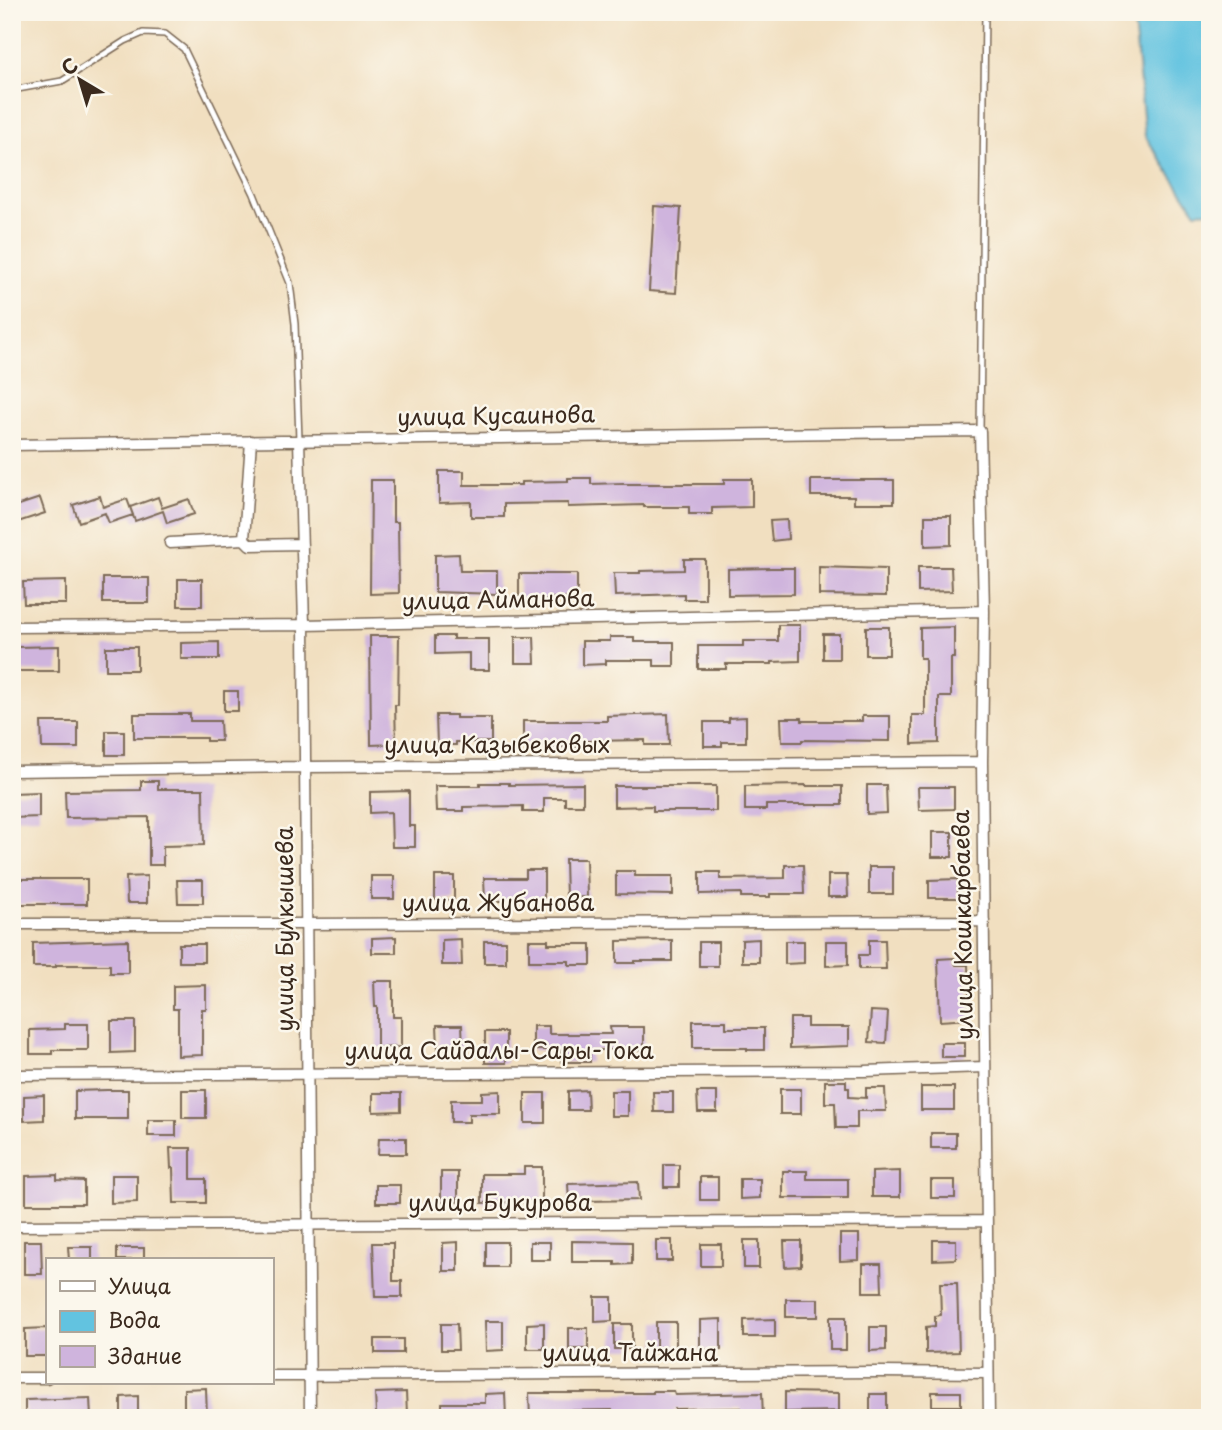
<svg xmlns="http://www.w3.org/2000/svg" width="1222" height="1430" font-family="'Playpen Sans',sans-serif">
<rect width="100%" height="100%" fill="#fbf7ec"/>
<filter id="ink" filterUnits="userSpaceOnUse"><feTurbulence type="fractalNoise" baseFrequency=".0143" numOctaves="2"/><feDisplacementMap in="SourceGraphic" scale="14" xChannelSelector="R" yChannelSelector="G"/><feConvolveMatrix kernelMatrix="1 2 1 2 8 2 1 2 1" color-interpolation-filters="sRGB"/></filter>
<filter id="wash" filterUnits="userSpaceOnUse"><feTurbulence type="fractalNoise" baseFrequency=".00686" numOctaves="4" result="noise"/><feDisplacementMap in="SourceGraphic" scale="28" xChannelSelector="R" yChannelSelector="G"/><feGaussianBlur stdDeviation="1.57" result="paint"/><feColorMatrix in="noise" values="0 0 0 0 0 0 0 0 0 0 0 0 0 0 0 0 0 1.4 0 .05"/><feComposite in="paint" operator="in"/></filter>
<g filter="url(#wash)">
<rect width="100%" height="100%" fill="#f1dfc0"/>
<path fill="#62c3e0" stroke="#4e767f" stroke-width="2" d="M1133,12H1210V211L1196,212L1145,136Z"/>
<g id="blocks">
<path fill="#cfb4dd" d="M654,206L681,208L676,293L649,291Z
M439,471H464V485H521V482L568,481V478H591V484L623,483V484H724V479H752V507L712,508V514H689V507H644V505L568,507V503L504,504V517H471V502L439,503Z
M371,480H393V522H398L399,593L370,594Z
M811,480H894V503H854V496H811Z
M100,496L103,507L127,499L133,515L109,523L105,513L79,522L73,505Z
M158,497L162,508L189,499L194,514L167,523L163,511L135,521L130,507Z
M40,498L45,513L18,522L13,507Z
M925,516H951V545L925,546Z
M787,520L788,539L772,541L770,521Z
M459,554L460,571H497V594L435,592V555Z
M684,559H705V599H684V594L615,596L614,573H640V571L684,570Z
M819,567L886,569V596L819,595Z
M918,567H951L952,591L918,592Z
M771,568H794V594L728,595V569Z
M519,574H577V598H550V600L519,601Z
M103,578H149V603H103Z
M178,579H202V606H178Z
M66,581V604H24L23,582Z
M778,625H800V661L772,662V664H726V669H698V646H743V641H778Z
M866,627H889V655H866Z
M954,627V658H951V697H939V743L912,744V715H925V658H920V628Z
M823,634H839V659H823Z
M370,636H399L398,705H395L396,744L371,745Z
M435,636H453V639H489V670H469V653L435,654Z
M515,637H534L535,663H515Z
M610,637H634V642H674V666H654V660H606V664L582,665V641H610Z
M219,642V659H181V643Z
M59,646V671H18L17,647Z
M106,647H137V670H106Z
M224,691H238V711H224Z
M134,714H190V721H220L221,741H206V738H134Z
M668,714L669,745H645V740L587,741V747L523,746V721H607V716Z
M436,715H456V718H491V742H456V745H437Z
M862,716H890V741L802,740V742H782L781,718H802V721H862Z
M746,717V742H722V746H704V722H729V718Z
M41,722H78V748H42Z
M106,731H124V755H106Z
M141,781H158V789H203L204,845L163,846V865H149V817L66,818L65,791L141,790Z
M480,783H509V785L583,784V805H565V798H544V812H523V806L463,807V811H436L435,786H480Z
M806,785V786H842V805H766V810H745V786Z
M867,785H886L887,813L867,814Z
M614,786H716V811H653V806L614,807Z
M918,787H954V809L919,810Z
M409,791V826H415V847H392L391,812L370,813V792Z
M39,792V817L12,818V793Z
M932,832H952V857H932Z
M565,859H586L587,897L566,898Z
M785,865H803L804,894H770V897H741V893L700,894V872H720V879L785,878Z
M869,867H893V894H869Z
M526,870H544V898H510V901H485L484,878H526Z
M616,871H635V876H673V895L616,894Z
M828,875H847L848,897H828Z
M147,876V903H127L126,877Z
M371,876H394V899H371Z
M435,876H454V900H435Z
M21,879H87V904H12V880H21Z
M958,879V898H929V880Z
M177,880H203V903H178Z
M396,937V953H372V938Z
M461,939L462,965H442V940Z
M759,939V962H742V940Z
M128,940V973H110V965H56V967H33V943Z
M529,940H548V944H591V965H569V961H529Z
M672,940V961H635V963H617V941Z
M869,940H885L886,969H859V955H869Z
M484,941H506V963H484Z
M785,941H804V963L785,964Z
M826,941H848V965L826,966Z
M699,942H718V966H699Z
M179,944H204V962H179Z
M954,958L956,965H968L970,1019L940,1021L938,959Z
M374,981H393V1017H401V1047L377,1048V1007H375Z
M206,985V1009H202V1055L178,1056V1009H173V986Z
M871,1011L888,1012L886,1043L869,1042Z
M790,1018H807V1027H849V1046L790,1048Z
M111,1021H135V1052L111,1053Z
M693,1021H726V1028H764V1050H747V1048H693Z
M65,1024H88V1050H52V1054H30V1030L65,1029Z
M437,1025H462L463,1048H438Z
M533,1026H549V1034H611L610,1027H644V1050H590V1062H561V1050H533Z
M485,1032H506V1063H485Z
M941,1043H965V1057H941Z
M825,1081H846V1088H849V1097L866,1098V1088H885L886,1111H857V1128H836L835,1103H825Z
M921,1087H954V1110H921Z
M780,1089H801V1114H780Z
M107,1090H128V1119H75V1091Z
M182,1090H206V1118H182Z
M587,1090L588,1110H568V1091Z
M500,1091V1114H469V1122H451V1100H482V1092Z
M611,1091H628V1116H611Z
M653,1092H673V1112H654Z
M697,1092H717V1112H698Z
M373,1093H401V1111L373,1112Z
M525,1093H545V1123H525Z
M44,1095V1120L24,1121V1096Z
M148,1120H176V1136H148Z
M931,1133H956V1148H931Z
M379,1138H406V1154H378Z
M170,1148H191V1179H206V1203H174L173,1168H171Z
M664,1165H679V1187H664Z
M524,1167H542V1201L482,1203V1174H524Z
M783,1171H807V1179H848V1198H783Z
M900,1171V1197H872V1172Z
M441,1172H458V1202H441Z
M57,1175V1180L84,1181V1204H26V1176Z
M111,1175H137V1202L111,1203Z
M700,1177H718V1200H700Z
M740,1179H760V1198L740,1199Z
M931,1180H955V1198H931Z
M638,1182L639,1200L586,1201V1202H569L568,1184Z
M376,1185H400V1203H376Z
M840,1234H859V1260L840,1261Z
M656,1240H672V1261H656Z
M744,1240H759V1268H744Z
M933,1240H956V1259L933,1260Z
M24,1241H41L42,1274H24Z
M572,1241L632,1242V1264L615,1265V1262H572Z
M784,1241H801V1266L785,1267Z
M458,1242V1271H443V1243Z
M486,1242H507V1267H486Z
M530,1242H550V1260H530Z
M373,1243H393V1281H402V1297H375Z
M701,1244H721V1266H701Z
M68,1247H92V1260H69Z
M117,1248H144V1260H117Z
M863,1264H881L882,1292H863Z
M940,1283H957L959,1352L926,1353V1327L935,1326V1316L941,1315Z
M595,1297H612V1321L595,1322Z
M786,1299H818V1317H786Z
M830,1317H846V1350H830Z
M721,1319V1350H700V1320Z
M775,1319V1337H744V1320Z
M485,1321H503V1350L486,1351Z
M656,1322H676V1348H656Z
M544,1323V1349H527V1324Z
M441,1324H457L458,1350H441Z
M614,1324H632V1349H614Z
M870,1327H886V1350L870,1351Z
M47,1328V1356H25V1329Z
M569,1328H588V1349H569Z
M375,1339H403V1353H375Z
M206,1388L207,1417H184V1389Z
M653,1391H674L675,1395L762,1393L763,1417H741V1408L675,1409V1418H653V1413H613L612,1410L550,1411V1418H530L529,1393H653Z
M406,1392L407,1414H376L375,1393Z
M785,1392L839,1393V1411L785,1412Z
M932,1392H961V1406H932Z
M505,1393L506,1418H442V1403H485V1394Z
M870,1394H887V1416H870Z
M138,1396V1418H121V1397Z
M90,1398L91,1418H25V1400Z"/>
</g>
</g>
<g filter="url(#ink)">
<use href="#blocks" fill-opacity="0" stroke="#7b6957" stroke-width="2"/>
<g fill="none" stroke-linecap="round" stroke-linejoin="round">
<defs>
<path id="lane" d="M12,25H13
M12,90L62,81L125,41L143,33L165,34L184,49L254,194L290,283L295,324L299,440
M980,431L985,12"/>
<path id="street" d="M299,440L304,625L310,1418
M251,441L244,539L250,545L302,544
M12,445L980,431L984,611L982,762L989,1418
M170,543L244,539
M12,627L304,625L984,611
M12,771L305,767L982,762
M12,924H306L984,921
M12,1075L865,1071L985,1067
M12,1226L987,1221
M271,1376L880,1372L988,1373
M12,1378H47"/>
</defs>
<use href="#lane" stroke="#7b6957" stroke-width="8"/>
<use href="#street" stroke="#7b6957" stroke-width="13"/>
<use href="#lane" stroke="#fff" stroke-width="5"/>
<use href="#street" stroke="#fff" stroke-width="10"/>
</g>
</g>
<g text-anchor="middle" stroke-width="5" stroke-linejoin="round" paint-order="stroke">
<g font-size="23" fill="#3b2a1e" stroke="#fbf7ec">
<text transform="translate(496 416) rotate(-1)" y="8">улица Кусаинова</text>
<text transform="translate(498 600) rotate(-1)" y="8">улица Айманова</text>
<text x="497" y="753">улица Казыбековых</text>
<text x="498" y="911">улица Жубанова</text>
<text transform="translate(963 925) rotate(-91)" y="8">улица Кошкарбаева</text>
<text transform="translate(285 929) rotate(-90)" y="8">улица Булкышева</text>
<text x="499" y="1059">улица Сайдалы-Сары-Тока</text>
<text x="500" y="1211">улица Букурова</text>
<text x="630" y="1361">улица Тайжана</text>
</g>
</g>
<rect width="1222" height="1430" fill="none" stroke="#fbf7ec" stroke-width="42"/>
<rect x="46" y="1258" width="228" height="126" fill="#fbf7ec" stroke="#aea59a" stroke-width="2"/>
<rect x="60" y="1281" width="35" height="10" fill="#ffffff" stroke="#aea59a" stroke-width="2"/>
<text x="108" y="1294" font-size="21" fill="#3b2a1e">Улица</text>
<rect x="60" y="1311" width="35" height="21" fill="#62c3e0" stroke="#aea59a" stroke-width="2"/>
<text x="108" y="1328" font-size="21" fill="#3b2a1e">Вода</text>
<rect x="60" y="1346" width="35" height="21" fill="#cfb4dd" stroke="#aea59a" stroke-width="2"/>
<text x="108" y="1364" font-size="21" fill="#3b2a1e">Здание</text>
<g transform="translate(80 80) rotate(322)" stroke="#fbf7ec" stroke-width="5" paint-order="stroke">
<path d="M0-5L12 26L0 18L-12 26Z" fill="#3b2a1e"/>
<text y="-10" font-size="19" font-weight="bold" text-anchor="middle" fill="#3b2a1e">С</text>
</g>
</svg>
